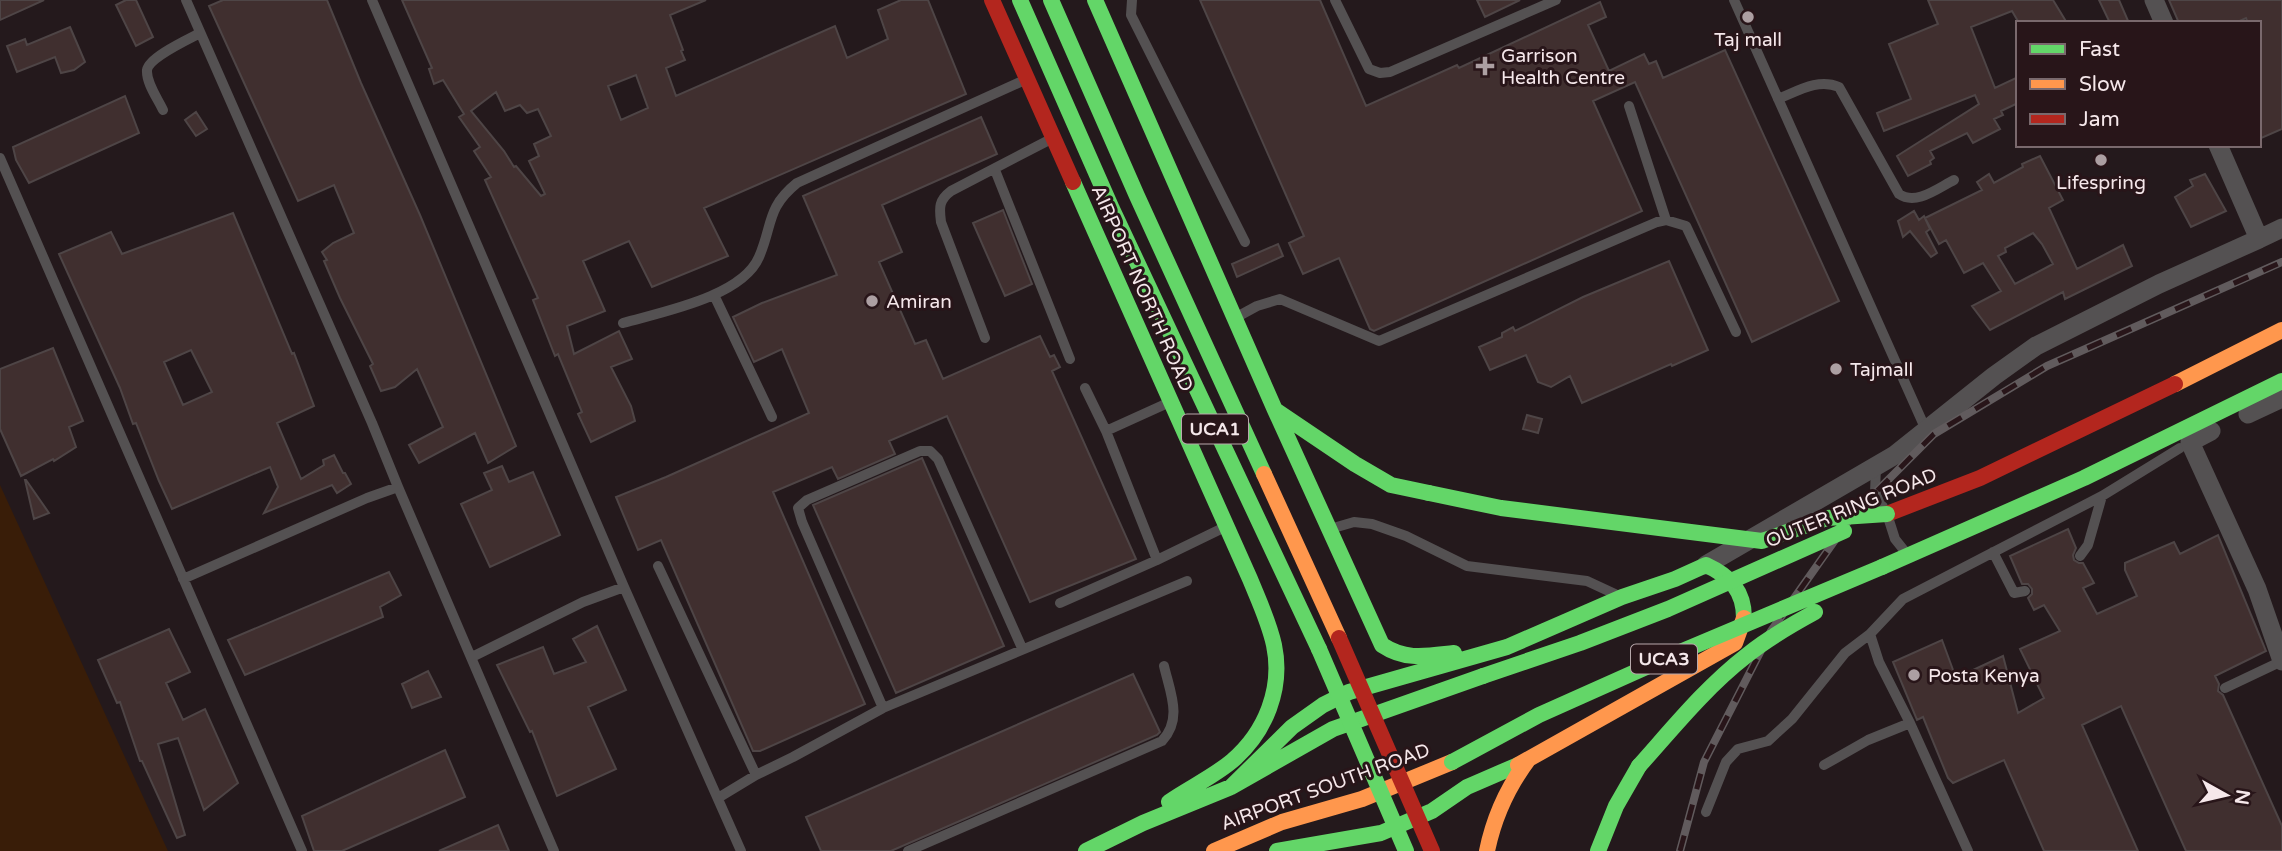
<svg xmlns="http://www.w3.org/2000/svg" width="2282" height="851" font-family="'Varela Round',sans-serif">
<rect width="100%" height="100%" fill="#24191c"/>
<path fill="#391d08" d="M0,485L168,851H0Z"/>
<path fill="#402f2f" stroke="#4e4546" stroke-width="2" fill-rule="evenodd" d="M0,0H44L0,20Z
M126,0H136L153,37L136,46L116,5Z
M223,0H327L361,83L420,215L516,446L488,463L475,433L419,463L409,445L443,427L417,369L395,387L381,391L370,366L373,364L340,298L324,261L327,260L322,252L333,243L354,233L334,185L298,201L209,6Z
M402,0H706L670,15L683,50L681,51L685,60L666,68L676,96L835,26L847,58L888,39L878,10L901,0H928L966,94L704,208L728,256L652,287L629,241L583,261L605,311L567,326L574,354L619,331L632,359L611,367L631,406L635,421L591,442L578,414L582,412L558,354L555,356L533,300L538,298L485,180L491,177L474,151L480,147L459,117L464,114L443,80L434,84L429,69L432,68ZM636,75L648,108L621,120L608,86ZM496,92L505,111L520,105L527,113L538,109L551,136L534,144L539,156L529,161L545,194L541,196L516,166L514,167L504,151L471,111Z
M1200,0H1320L1366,106L1457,65L1459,68L1600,2L1606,17L1588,25L1609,71L1644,54L1649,64L1656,61L1663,78L1725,50L1839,301L1752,342L1635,82L1593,101L1642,211L1374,331L1370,329L1339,258L1303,274L1289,243L1304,236Z
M1477,0H1520L1485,17Z
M1928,0H2053L2067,23H2019L2012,11L1971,27L1995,88L2018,77V103L2001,111L2003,115L1994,119L2000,129L1973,143L1967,133L1930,151L1934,158L1930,161L1931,164L1908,176L1897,156L1979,104L1975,95L1884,131L1877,113L1911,99L1889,44L1938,24Z
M2099,0H2119L2129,23H2110Z
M2169,0H2282V129L2259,139V23H2248L2246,18L2235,23H2179Z
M70,27L85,62L74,70L61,73L55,57L17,72L7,46L25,39L27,45Z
M125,96L139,133L29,183L16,160L13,147Z
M196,112L207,129L196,136L185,120Z
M981,117L997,154L882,205L902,252L879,262L915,344L926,340L943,379L1040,336L1050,357L1054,355L1060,367L1052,371L1136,559L1030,602L947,416L889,441L895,454L838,479L832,467L773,492L865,704L760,751H753L661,540L638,550L616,497L666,477L809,413L782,349L754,362L733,317L762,303L837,275L803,196Z
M2040,156L2063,200L2049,208L2077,269L2123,245L2132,266L2065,299L2063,292L1990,330L1972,306L2001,291L1983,263L1964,273L1946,240L1939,244L1925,218L1982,190L1977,182L1989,174L1994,183L2023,167L2022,164ZM2033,233L2042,244L2053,264L2015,284L1998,256L2006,252L2005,248Z
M2205,174L2226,211L2191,227L2175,197L2193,186L2190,180Z
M1003,210L1032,284L1005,296L973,223Z
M1914,211L1919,220L1924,216L1930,229L1926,232L1937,253L1931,257L1910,231L1903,237L1898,221Z
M233,213L292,354L294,353L314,406L277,423L301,479L324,465L323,460L334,455L343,473H345L351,484L337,493L332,485L264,513L278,487L270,467L172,509L159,481L136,423L133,424L120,388L59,254L111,232L122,254ZM191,350L212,392L183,405L164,362Z
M1278,244L1283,256L1237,277L1232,264Z
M1669,261L1708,350L1672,366L1671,364L1582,403L1570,376L1551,387L1538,382L1526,355L1490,370L1479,347L1502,337V333L1513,327L1515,331L1583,297Z
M53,348L83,421L69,427L76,447L54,461L53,459L21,476L0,429V369Z
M1527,415L1542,419L1538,433L1523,429Z
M922,458L1004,646L896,693L813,505Z
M502,466L509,482L533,472L560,535L490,567L461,504L492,490L484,473Z
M25,480H26L49,513L34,519Z
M2068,529L2076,548L2073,555L2074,560L2079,563H2083L2094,583L2083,588L2097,614L2137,596L2125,570V563L2174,542L2180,554L2218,535L2266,651L2215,676L2219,684L2218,691L2223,695L2282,826V851H2186L2121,706L2082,725L2138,851H2044L2004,760L1953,783L1948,778L1923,717L1917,720L1893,662L1942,640L1956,678L2003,656L2018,713L2044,698L2020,649L2060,631L2044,605L2034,610L2028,598L2032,594V589L2028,584H2022L2010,556Z
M389,572L401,595L380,607L383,617L245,675L228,640Z
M597,626L626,690L588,707L616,769L557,796L532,731L530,732L497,665L543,647L554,674L586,662L573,639Z
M169,629L190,672L166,683L183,720L205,709L238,783L204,810L178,738L158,744L185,835L177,838L142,761H140L120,702L117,703L98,660Z
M428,671L441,697L412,708L402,684Z
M1133,674L1160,732L1157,735L891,851H821L806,817Z
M445,750L465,797L342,851H314L302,816Z
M498,825L509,851H439Z"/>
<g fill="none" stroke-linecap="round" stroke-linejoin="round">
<path stroke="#545152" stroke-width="10" d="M186,0L372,423L398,487L554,851
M372,0L624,587L741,851
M1132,0L1131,15L1245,242
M1335,0L1369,69L1380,73L1390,72L1556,0
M1734,0L1926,430
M1778,99C1798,91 1818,78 1839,87L1899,194C1916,206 1938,188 1954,180
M1629,106L1666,220L1686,226L1736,332
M163,110C158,99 146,83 147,70C149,57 189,39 200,33
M0,158L302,851
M995,170L1070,359
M714,295L772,417
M1235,318L1257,306L1280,299L1379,341L1657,222L1666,220
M623,323C661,312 742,297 759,257C773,225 766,208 797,183L1027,79
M985,338L941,222C939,207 939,200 951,191L1053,138
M1085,388L1106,431L1157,560L1225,527
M1106,431L1170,402
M1876,466L1875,493L1887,514L1895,539L1907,554
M1330,529L1354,522L1372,524L1406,536L1467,566L1587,581L1615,594
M1993,552L2014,593L2025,591
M2080,556L2088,545L2102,496
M658,566L756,775
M183,579L367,498L398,487
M1060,603L1157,560
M472,657L583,602L624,587
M2225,688L2282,661
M883,708L802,522L798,508L807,500L920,451H930L938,459L1022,648
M1824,765L1868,740L1910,723
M718,798L756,775L793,757L883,708L1187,581
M1706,812L1726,762L1738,749L1768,741L1792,719L1845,653L1870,634
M908,851L1162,741C1183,719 1170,692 1164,666
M1968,851L1910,723L1879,662L1870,634L1903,599L2102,496L2180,448"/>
<path stroke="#545152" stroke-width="19" d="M2154,0L2164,23
M2218,145L2259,239L2282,228
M2248,414L2282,398
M2211,431L2190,442L2257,589L2282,661
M1706,565L1895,455L1994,376L2036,346L2159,284L2259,239"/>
<path stroke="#63d668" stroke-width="16" d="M1020,0L1112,209L1319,649
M1051,0L1137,196L1264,474
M1095,0L1275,410L1382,645C1406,661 1427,656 1454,653
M1073,182L1250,579C1259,601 1269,622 1274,645C1283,688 1266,732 1232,761C1213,777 1189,788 1169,802
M1275,410L1355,464L1391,485L1429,493
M1882,567L2084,478L2282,381
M1231,787L1292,727L1323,705L1349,692L1507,647L1622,597L1675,579L1706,565C1730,576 1744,591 1744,618
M1086,851L1143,823L1231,787L1333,729L1483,676
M1277,851L1381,833L1432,811L1467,787L1518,765
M1598,851L1616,806L1639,766"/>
<path stroke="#ff974d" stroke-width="16" d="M2175,384L2282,330
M1264,474L1339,638
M1518,765L1735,643L1744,618
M1214,851L1282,822L1362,799L1452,762
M1487,851C1494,817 1507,788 1528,760"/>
<path stroke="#b3261e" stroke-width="16" d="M992,0L1073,182
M1887,514L1980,478L2175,384"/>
<defs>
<path id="rail" d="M1680,851L1704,762L1771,631L1852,516L1934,434L2047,366L2282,262"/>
</defs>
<use href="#rail" stroke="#615b5d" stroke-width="8"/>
<use href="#rail" stroke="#281519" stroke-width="5" stroke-dasharray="16" stroke-linecap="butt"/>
<path stroke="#63d668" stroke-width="16" d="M1429,493L1501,508L1762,541L1827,518L1887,514
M1319,649L1406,851
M1483,676L1580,643L1668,609L1844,531
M1452,762L1539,715L1680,652L1882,567
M1639,766C1673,728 1706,687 1746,656C1767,639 1791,625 1815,612"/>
<path stroke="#b3261e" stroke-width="16" d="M1339,638L1432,851"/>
</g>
<g fill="#ac9fa2" stroke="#281519" stroke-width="2.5">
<circle cx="1748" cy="17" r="7"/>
<path d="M1481.5 55.5h7v7h7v7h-7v7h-7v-7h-7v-7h7z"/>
<circle cx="2101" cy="160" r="7"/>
<circle cx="872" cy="301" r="7"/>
<circle cx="1836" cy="369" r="7"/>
<circle cx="1914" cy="675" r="7"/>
</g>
<g text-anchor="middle" stroke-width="6" stroke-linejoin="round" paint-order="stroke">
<g fill="#281519" stroke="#b8a8ab" stroke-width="2">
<rect x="1182" y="414.5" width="66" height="29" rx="5"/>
<rect x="1631" y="644.5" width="66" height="29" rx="5"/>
</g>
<g font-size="18" font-weight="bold" fill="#f5e7ea">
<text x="1215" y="435">UCA1</text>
<text x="1664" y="665">UCA3</text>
</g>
<g font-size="19" fill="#f5e7ea" stroke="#281519" text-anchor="start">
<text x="1748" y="46" text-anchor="middle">Taj mall</text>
<text x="1501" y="62">Garrison<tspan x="1501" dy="22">Health Centre</tspan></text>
<text x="2101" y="189" text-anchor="middle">Lifespring</text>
<text x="886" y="308">Amiran</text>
<text x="1850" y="376">Tajmall</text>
<text x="1928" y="682">Posta Kenya</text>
</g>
<g font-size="19" fill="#f5e7ea" stroke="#281519">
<text transform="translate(1143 288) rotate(66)" y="7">AIRPORT NORTH ROAD</text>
<text transform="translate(1851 507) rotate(-22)" y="7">OUTER RING ROAD</text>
<text transform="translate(1325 786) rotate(-20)" y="7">AIRPORT SOUTH ROAD</text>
</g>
</g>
<rect x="2016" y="21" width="245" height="126" fill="#281519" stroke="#7a696d" stroke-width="2"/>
<rect x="2030" y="44" width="35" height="10" fill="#63d668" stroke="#7a696d" stroke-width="2"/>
<text x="2079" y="56" font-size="21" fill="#f5e7ea">Fast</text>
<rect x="2030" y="79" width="35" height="10" fill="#ff974d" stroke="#7a696d" stroke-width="2"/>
<text x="2079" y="91" font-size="21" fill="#f5e7ea">Slow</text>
<rect x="2030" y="114" width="35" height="10" fill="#b3261e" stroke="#7a696d" stroke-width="2"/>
<text x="2079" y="126" font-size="21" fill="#f5e7ea">Jam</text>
<g transform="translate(2226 795) rotate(98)" stroke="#281519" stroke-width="5" paint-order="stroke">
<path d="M0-5L12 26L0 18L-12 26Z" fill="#f5e7ea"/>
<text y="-10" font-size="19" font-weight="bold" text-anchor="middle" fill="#f5e7ea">N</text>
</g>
</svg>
